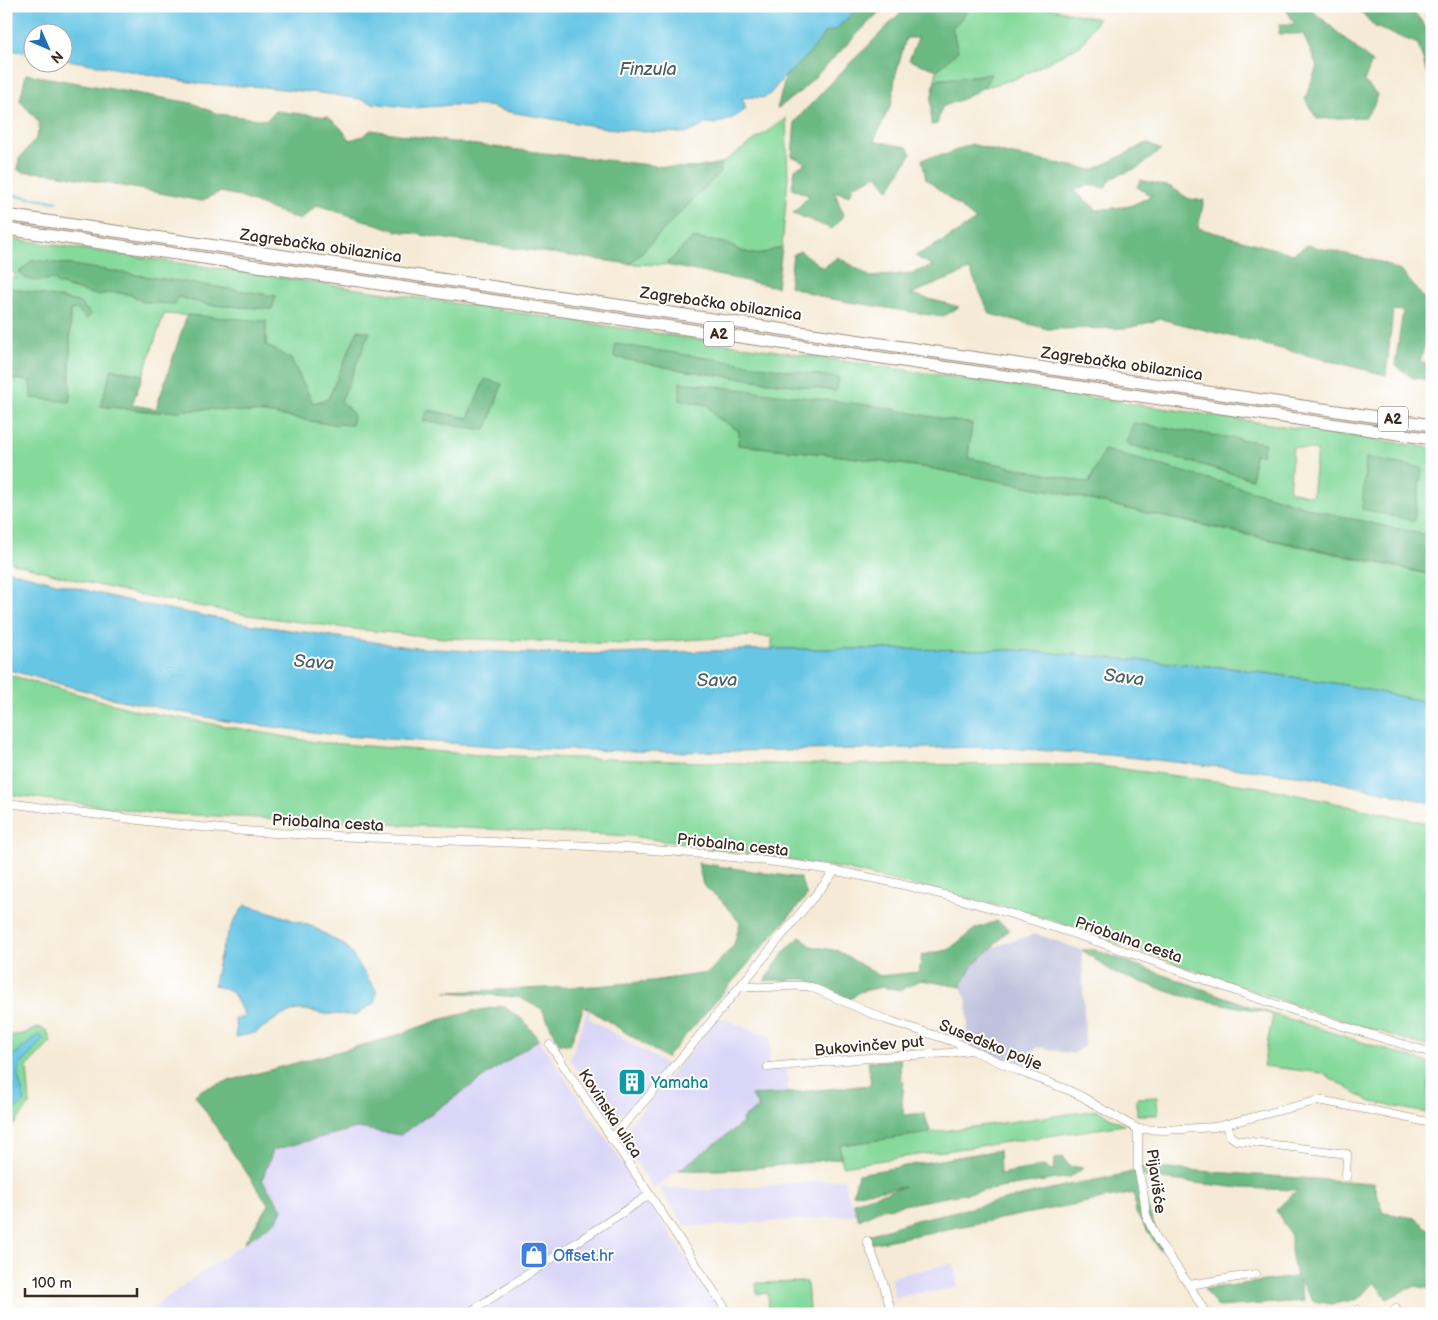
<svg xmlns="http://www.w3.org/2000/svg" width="1438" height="1320" font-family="'Balsamiq Sans',sans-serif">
<rect width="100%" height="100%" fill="#fff"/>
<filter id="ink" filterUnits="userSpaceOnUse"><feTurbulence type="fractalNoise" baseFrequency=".02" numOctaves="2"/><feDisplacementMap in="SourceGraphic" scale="10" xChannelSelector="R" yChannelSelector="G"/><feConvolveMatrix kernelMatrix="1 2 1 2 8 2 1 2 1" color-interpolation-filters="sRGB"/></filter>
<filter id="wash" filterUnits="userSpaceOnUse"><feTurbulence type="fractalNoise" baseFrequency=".0096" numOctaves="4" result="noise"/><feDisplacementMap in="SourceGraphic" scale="20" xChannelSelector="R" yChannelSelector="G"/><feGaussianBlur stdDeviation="1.12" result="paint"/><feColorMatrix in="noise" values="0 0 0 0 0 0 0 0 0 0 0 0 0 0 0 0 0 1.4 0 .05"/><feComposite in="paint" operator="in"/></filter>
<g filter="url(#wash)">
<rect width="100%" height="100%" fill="#f5ead5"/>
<path fill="#dad6f7" d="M590,1004L593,1005L588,1018L669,1066L664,1071L659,1072L648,1091L634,1107L616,1116H612L607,1114L570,1059Z
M719,1017L761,1034L771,1036L768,1067L787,1064L788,1093L752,1095L759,1106L742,1119L743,1122L654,1189L621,1140L622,1133Z
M539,1039L724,1314H145L188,1282L277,1220L282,1209L262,1180L273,1150L357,1128L400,1135Z
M844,1179L846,1192L857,1214L810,1219L705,1226H686L662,1193L660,1187L695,1190H713Z
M954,1263L958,1287L929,1293L927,1291L895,1298L890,1277Z"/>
<path fill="#c0c2dd" d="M1036,934L1082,950L1085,1045L1073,1054L1037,1047L1022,1069L962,1044L968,1027L967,1001L961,987L972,966L993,947Z"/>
<path fill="#84d99b" stroke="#60825c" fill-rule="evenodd" d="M973,6H1041L1098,19L1081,45L1018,78L982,88L991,74L935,80L937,70L958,51L952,28Z
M786,118L788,178L782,247L764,253L753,254L741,251L725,243L692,238L666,265L630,264L719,173L722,163Z
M6,238L284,278L1432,448V536L1383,526L1315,510L1271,496L1104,451L1089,483L968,458L972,423L681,400L708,405L715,416L739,431L738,445L827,454L929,468L1058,492L1128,509L1432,575V703L1340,684L1231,668L1015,650L859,649H772V637L748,636L624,644L443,638L353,629L247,615L144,596L80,581L6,561V378L30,381L70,402V310L76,309L78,302L6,287V277L17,279L8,265H6ZM33,260L276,296L272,309L210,305L177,297L175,304L143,302L132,295L114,292L96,295L58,284L53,279L29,280L20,273V271ZM164,314L266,321V345L291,359L313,403L328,399L358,330L369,332L341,401L353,414L352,425L322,423L266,413L212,409L155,412L101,406L112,369L143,375ZM615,345L838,378L839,379L836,391L681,370L615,357ZM502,384L488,425L484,430L428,410L468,418ZM1133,424L1254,453L1252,479L1127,444ZM1293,447L1317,451L1312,496L1289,491ZM1366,459L1422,468L1414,521Z
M6,674L135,710L315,742L482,755L774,764L1092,765L1261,787L1432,824V1048L1300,1007L1033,914L845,869L632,836L154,813L6,794Z
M1273,1014L1432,1064V1073L1430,1075L1427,1097L1432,1114L1371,1102L1322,1073L1263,1066Z
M39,1027L47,1031L51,1042L27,1067L30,1104L15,1124H6V1036L23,1034Z
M1157,1097L1158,1115H1137V1098Z
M1097,1110L1124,1125L842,1166L840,1145Z
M807,1282L809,1311L769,1314L768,1293L757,1294L756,1283Z"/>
<path fill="#6bb983" stroke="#537250" d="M860,6H885L802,90L777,109L786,75L803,60L817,44L824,33L836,29Z
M907,6H973L952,28L958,51L937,70L909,60L918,38H906L895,77L892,102L874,141L907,147L911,154L889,190L877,175L853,186L850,196L834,191L844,215L832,229L793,213L809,196L792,188L795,169L806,163L792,156L795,121L848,65L865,49Z
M1284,6H1307L1372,62L1364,81L1377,94L1374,105L1366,117L1317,119L1305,99L1317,66L1303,34H1279L1280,24H1295Z
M1356,6H1410L1432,36V78L1427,73L1418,44L1375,27Z
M26,74L192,103L218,114L267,120L275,111L328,117L340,127L350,140L363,136L371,130L459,143L666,167L695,168L722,163L719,173L630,264L446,239L398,231L317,205L300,220L235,195L220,192L201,201L139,189L49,173L24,172L18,170L19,159L35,140L39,130V122L20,100Z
M991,74L984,87L965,98L942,107L937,124L931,125V101L935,80Z
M1147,143L1161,150L1139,167L1112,178L1105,188L1089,185L1074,191L1097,210L1130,206L1151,196L1137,187L1140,180L1171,187L1189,199L1204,200L1198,228L1293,254L1307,245L1381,262L1402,272L1432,308V319L1420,362L1432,365V380L1413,378L1395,365L1403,311L1393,310L1386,375L1161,319L1128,328L1048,329L990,314L970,270L911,294L959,307L942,317L825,298L789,286L793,255L800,251L823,268L838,257L871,277L911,273L933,266L915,256L945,240L976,220L926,179L922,159L947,154L971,144L1008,154L1093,170Z
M692,238L725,243L741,251L753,254L764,253L782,247L777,287L666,265Z
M33,260L65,264L276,296L272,309L210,305L178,297L175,304L143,302L132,295L114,292L96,295L58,284L53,279C41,280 27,284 20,273V271Z
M6,287L78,302L92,314L87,319L76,309L70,310V402L31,398L30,381L6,378Z
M187,315L266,321V345L291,359L313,403L328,399L358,330L370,332L341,401L353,414L352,425L322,423L266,413L245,412L211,409L155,412L100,406L112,369L143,375L132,405L156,409Z
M615,344L839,378L836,391L681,370L614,357Z
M485,379L502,384L488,425L485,430L423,421L428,410L468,418Z
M680,382L875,406L972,424L968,458L1089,483L1104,450L1271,496L1315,510L1383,526L1432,536V575L1378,562L1128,509L1058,492L929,468L827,454L738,445L739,431L715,416L708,405L680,400Z
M1133,423L1265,443L1262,455L1254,454L1252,479L1127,444Z
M1366,458L1422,468L1414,521L1362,509Z
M698,863L800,878L807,896L666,1058L584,1006L570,1045L559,1043L542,1009L518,997L446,992L596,986L651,981L708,973L734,945L740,923L721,900L703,885Z
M997,921L1009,929L993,947L972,966L961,987L921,980L901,990L881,987L859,992L846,1003L806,979L764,981L786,950L801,936L811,946L838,951L880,976L919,972L922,955L948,950L975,929Z
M1082,950H1095L1272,1014L1179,995L1114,973Z
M503,1006L523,1020L539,1039L400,1135L357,1128L273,1150L262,1180L282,1209L277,1220L244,1243L269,1205L231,1150L195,1095L203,1089L232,1080L389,1038L439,1020L474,1011Z
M900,1059L901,1081H904L902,1104L904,1115L924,1113L931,1133L840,1145L841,1158C787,1165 734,1172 679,1170L743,1123L742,1119L759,1107L751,1095L788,1093L871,1085L868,1062Z
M999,1150L1000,1174L1043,1166L1054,1171L1055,1159L1063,1157L1069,1166L1084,1168L1070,1177L962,1194L882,1209L859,1220L853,1202L904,1187L853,1194L858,1174Z
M1141,1167L1373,1183L1384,1213L1415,1218L1432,1232V1289L1413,1286L1387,1299L1374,1282L1358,1299L1332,1304L1313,1301L1298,1279L1304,1301L1218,1307L1204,1289L1296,1277L1291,1251V1236L1276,1210L1297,1190L1240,1188L1144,1177Z
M1137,1171L1146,1203L1155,1228L1168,1252L1159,1249L1136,1213L1134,1193L870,1244L868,1235L916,1220L970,1208L1068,1185L1106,1178Z"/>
<path fill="#67c6e5" stroke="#517882" d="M6,6H860L836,29L824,33L817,44L803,60L786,75L769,95L762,98L754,97L742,98L745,105V110L731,119L715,124L706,123L697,129L685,133L651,132L606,128L504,111L489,106L452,105L413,108L372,103L360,99L327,94L264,87L201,84L63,59L62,32H32V54L6,49Z
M6,570L80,589L142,604L248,624L408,647L451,650L527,653L614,654L772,649H859L1015,650L1231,668L1340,684L1432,703V803L1314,777L1108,755L993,747L676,752L538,749L344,736L226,721L115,699L6,669Z
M245,905L267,911L313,927L346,946L376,990L375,1003L355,1015L324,1014L306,1010H297L280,1016L255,1033L236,1037L235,1019L245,1017L233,993L214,985C219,955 226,929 245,905Z
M39,1035L43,1039L20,1066L18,1078L25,1101L10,1114L6,1115V1060L15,1054Z"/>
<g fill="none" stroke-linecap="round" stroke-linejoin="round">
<path stroke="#67c6e5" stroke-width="2.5" d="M6,194L57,202"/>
</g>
</g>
<g filter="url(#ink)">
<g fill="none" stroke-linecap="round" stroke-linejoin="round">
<defs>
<path id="minor" d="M6,803C96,814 185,828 275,833C460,844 647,840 830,870C928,887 1025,916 1119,949C1179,970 1238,993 1299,1012C1343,1027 1387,1039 1432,1053
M742,986C765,990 788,983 811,987L884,1019L952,1041L1021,1072L1068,1090L1083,1097L1100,1108L1138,1129L1165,1130L1215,1127L1316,1101H1324L1365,1109L1432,1123
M550,1045L729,1314
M768,1067L880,1057L949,1053L970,1050
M1227,1124L1230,1136L1236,1140L1347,1154L1346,1177
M1138,1129V1168L1144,1197L1146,1215L1157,1239L1189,1285L1206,1314
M611,1139L663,1080L835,871
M867,1241L883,1282L892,1314
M1189,1285L1256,1274
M1396,1309L1398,1314
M1358,1310L1359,1314
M467,1314L649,1195"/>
<path id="highway" d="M6,215L1432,425
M6,229L1432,439"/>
</defs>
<use href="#minor" stroke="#988a7a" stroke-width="9"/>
<use href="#highway" stroke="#988a7a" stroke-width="13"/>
<use href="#minor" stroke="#fff" stroke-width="8"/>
<use href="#highway" stroke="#fff" stroke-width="11"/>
</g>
</g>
<defs>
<symbol id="building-square" viewBox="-11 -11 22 22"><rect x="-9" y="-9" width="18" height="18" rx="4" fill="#0f9aa8" stroke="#fff"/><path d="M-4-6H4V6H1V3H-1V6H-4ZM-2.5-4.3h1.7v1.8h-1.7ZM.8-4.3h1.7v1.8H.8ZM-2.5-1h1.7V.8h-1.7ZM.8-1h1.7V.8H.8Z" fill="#fff"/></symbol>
<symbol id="shop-square" viewBox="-11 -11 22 22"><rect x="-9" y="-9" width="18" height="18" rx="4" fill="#3f7fe0" stroke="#fff"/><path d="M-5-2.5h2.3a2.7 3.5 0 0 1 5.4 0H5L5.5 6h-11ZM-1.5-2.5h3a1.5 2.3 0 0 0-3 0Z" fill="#fff"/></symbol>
</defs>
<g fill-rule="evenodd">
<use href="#building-square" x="616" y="1066" width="32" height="32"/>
<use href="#shop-square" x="518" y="1239" width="32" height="32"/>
</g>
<g text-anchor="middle" stroke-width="4" stroke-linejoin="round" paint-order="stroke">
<g fill="#fff" stroke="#766a62" stroke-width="1">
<rect x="704" y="321.5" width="30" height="25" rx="4"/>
<rect x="1378" y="406.5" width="30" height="25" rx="4"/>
</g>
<g font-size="15" font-weight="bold" fill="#3b2a1e">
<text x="719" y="339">A2</text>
<text x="1393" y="424">A2</text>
</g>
<g font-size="16" fill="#3b2a1e" stroke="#fff">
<text transform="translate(321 245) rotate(8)" y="6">Zagrebačka obilaznica</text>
<text transform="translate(721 303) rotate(8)" y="6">Zagrebačka obilaznica</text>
<text transform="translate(1122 363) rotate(8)" y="6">Zagrebačka obilaznica</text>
<text transform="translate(328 822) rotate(3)" y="6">Priobalna cesta</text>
<text transform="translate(733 844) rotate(6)" y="6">Priobalna cesta</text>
<text transform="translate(1129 939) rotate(19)" y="6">Priobalna cesta</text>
<text transform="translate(991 1044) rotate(22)" y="6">Susedsko polje</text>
<text transform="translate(869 1045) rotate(-5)" y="6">Bukovinčev put</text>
<text transform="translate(611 1113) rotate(57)" y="6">Kovinska ulica</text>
<text transform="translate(1157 1181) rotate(82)" y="6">Pijavišće</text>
</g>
<g font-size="16" fill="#0d838f" stroke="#fff" text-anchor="start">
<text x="651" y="1088">Yamaha</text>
</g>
<g font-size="16" fill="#366cbe" stroke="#fff" text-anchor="start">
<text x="553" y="1261">Offset.hr</text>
</g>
<g font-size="18" font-style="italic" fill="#4a6164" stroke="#fff">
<text x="648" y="75">Finzula</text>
<text transform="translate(314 662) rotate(4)" y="6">Sava</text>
<text transform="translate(1124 677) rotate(7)" y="6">Sava</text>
<text transform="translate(717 680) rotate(-1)" y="6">Sava</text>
</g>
</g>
<rect width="1438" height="1320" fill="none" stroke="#fff" stroke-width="25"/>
<g transform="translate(48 48) rotate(135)"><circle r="24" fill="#ffffff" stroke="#b1aaa5"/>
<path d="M0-4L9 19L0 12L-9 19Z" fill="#1f6fb2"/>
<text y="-8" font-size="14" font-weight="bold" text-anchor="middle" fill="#3b2a1e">N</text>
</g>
<path d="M25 1288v8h112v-8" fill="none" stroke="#3b2a1e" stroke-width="2.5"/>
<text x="32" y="1288" font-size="15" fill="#3b2a1e" stroke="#ffffff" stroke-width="4" paint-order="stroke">100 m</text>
</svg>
